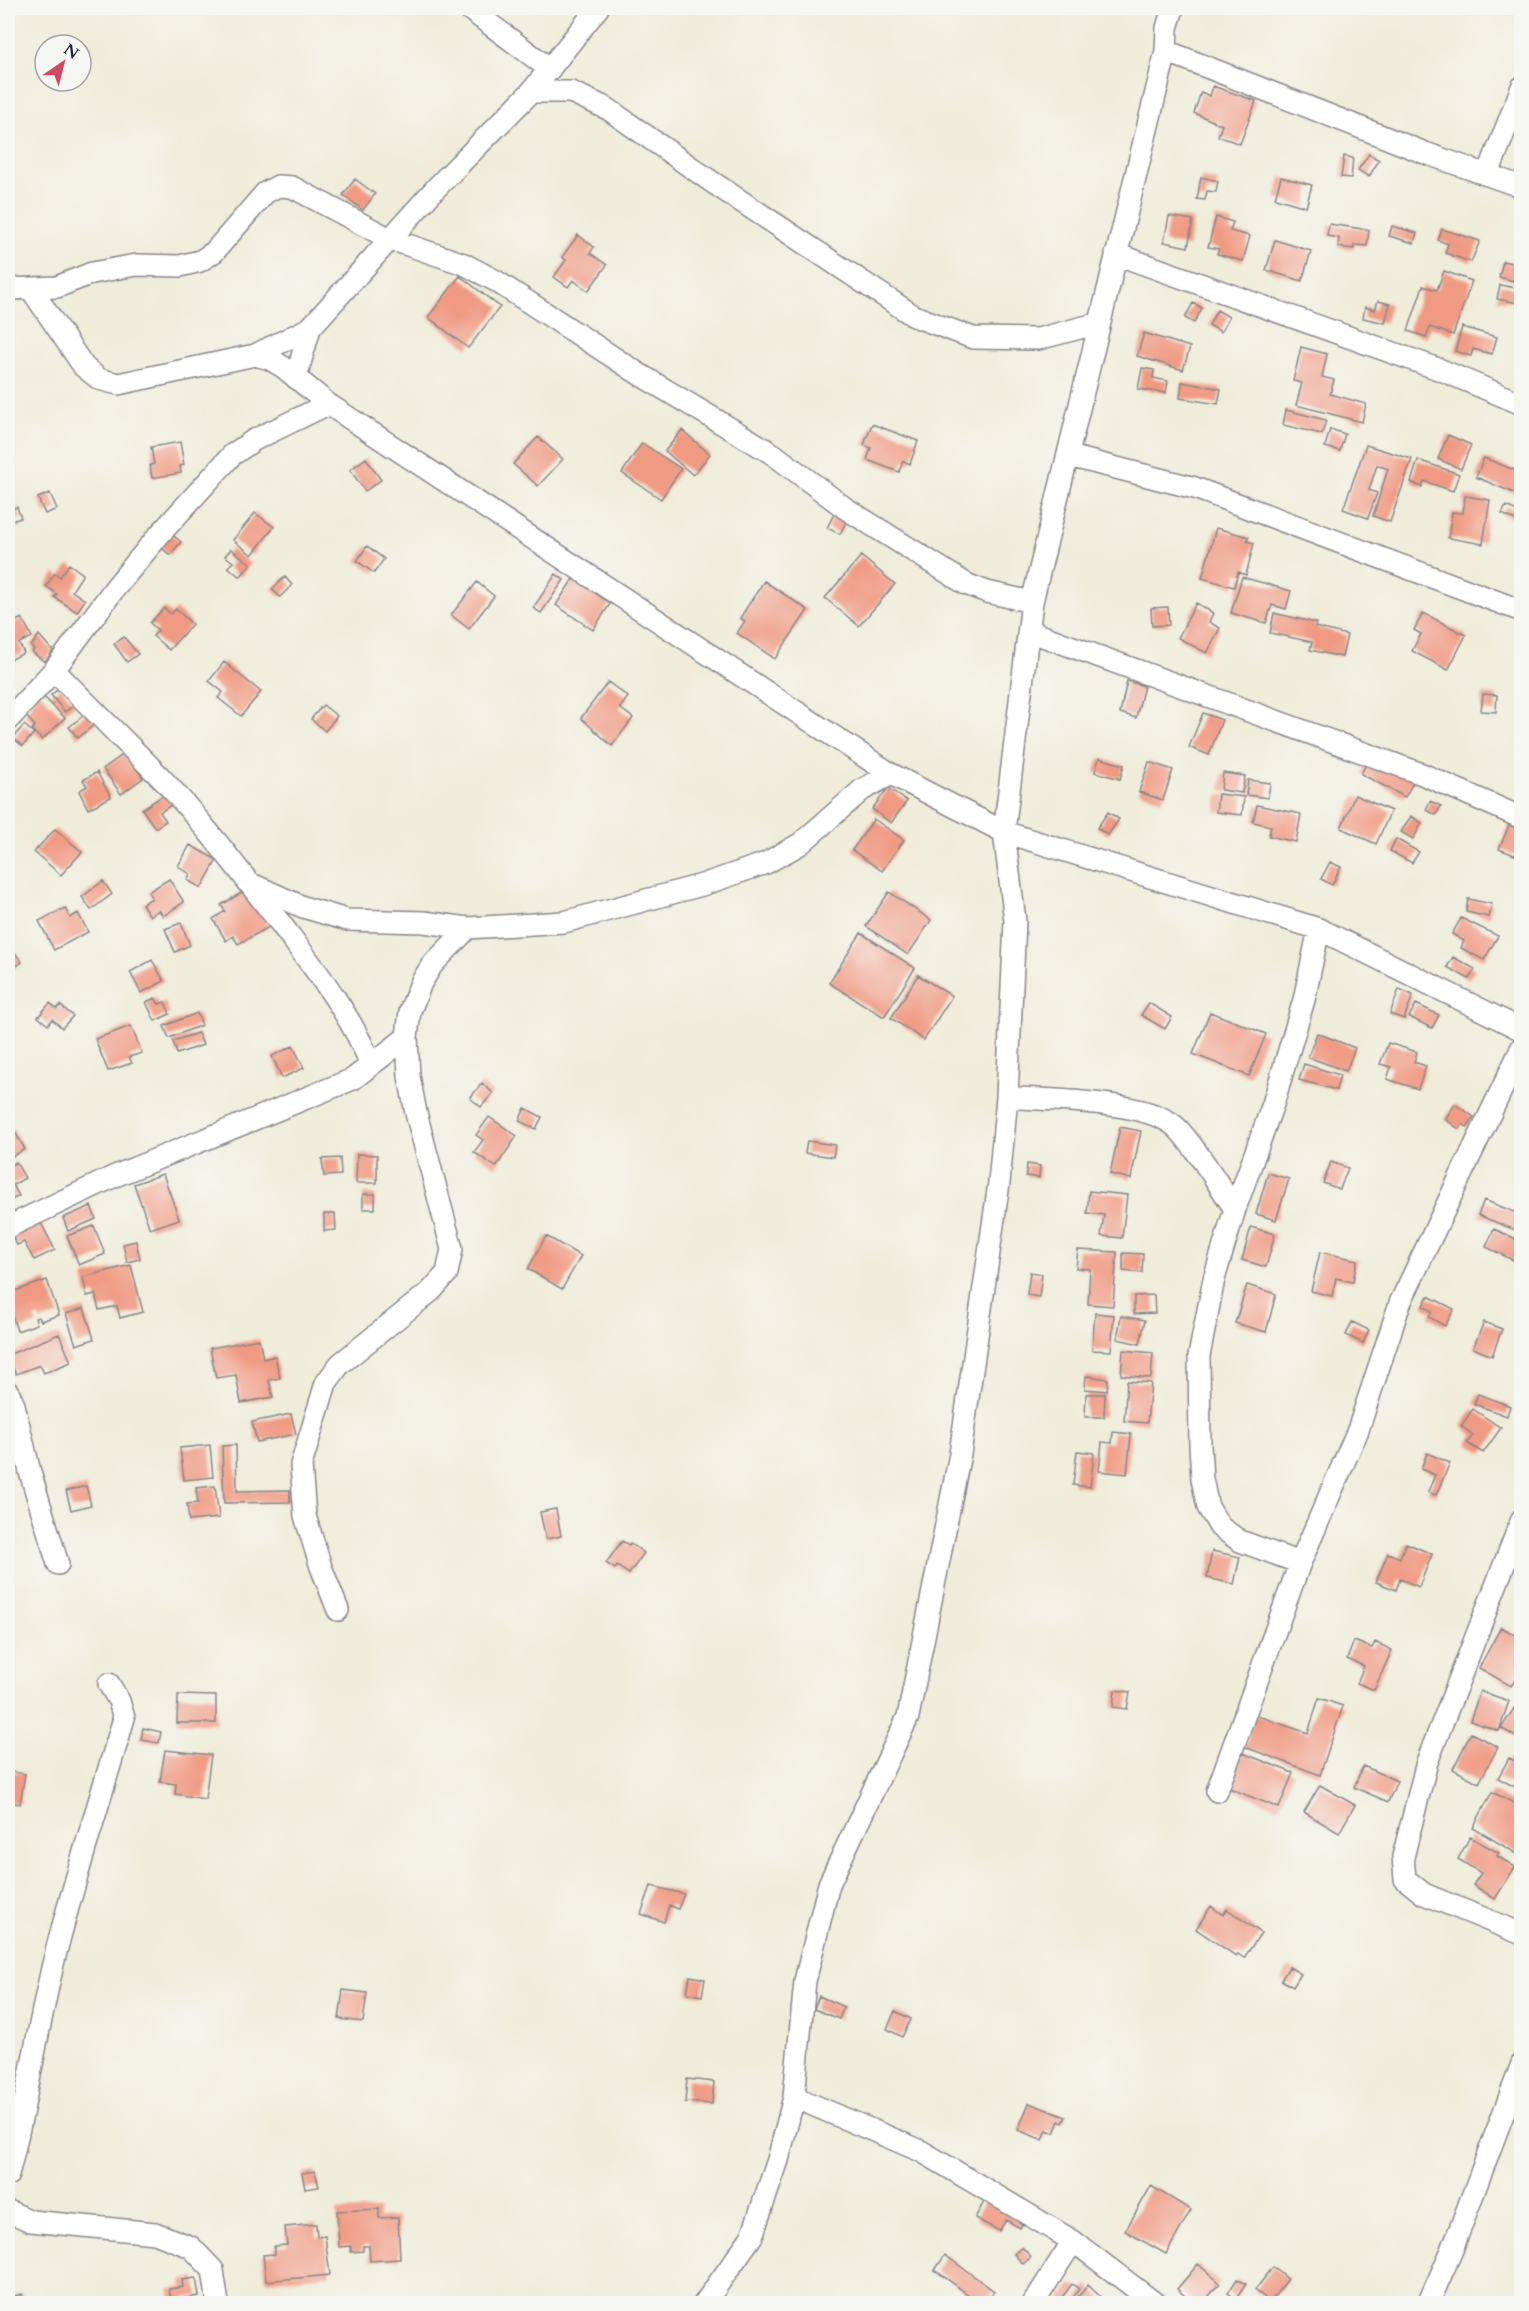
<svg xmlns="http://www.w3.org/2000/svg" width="1529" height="2311" font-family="Cardo,serif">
<rect width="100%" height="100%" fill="#f6f6f2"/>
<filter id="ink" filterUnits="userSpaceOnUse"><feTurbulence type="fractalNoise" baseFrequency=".0167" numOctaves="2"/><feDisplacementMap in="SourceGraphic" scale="12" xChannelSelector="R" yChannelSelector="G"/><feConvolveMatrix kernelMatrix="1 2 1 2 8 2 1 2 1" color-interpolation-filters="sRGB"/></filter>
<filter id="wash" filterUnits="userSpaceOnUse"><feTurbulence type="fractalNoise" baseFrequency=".008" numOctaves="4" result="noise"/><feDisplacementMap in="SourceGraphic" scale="24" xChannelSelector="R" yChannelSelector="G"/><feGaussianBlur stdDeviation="1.35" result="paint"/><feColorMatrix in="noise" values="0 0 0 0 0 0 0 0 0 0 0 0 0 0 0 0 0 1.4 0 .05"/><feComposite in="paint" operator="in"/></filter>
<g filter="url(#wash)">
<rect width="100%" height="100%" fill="#efecd9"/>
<g id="blocks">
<path fill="#f09a83" d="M1213,86L1256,101L1240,144L1218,136L1222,125L1194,113L1201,92L1210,96Z
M1369,154L1379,160L1369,177L1358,170Z
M1344,156L1353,158L1351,178L1341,177Z
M1201,177L1218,181L1216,192L1207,191L1205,200L1197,199Z
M1281,177L1312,185L1306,207L1275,198Z
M355,179L375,194L363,210L343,195Z
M1169,216L1193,220L1188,247L1164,242Z
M1216,217L1233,222L1230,231L1250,236L1243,261L1217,254L1219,249L1208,247Z
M1329,224L1369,230L1367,246L1354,245V249L1338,247L1339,238L1327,236Z
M1392,226L1417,233L1414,243L1389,236Z
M1442,229L1480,241L1471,262L1445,253L1448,244L1438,240Z
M578,235L594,247L590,253L607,265L588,291L573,280L568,287L554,277L566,260L562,257Z
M1275,240L1311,251L1302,281L1266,270Z
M1503,261L1522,265V283L1499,277Z
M1444,271L1472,281L1453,335L1430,327L1426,337L1408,331L1423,286L1437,290Z
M460,276L500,307L468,348L428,317Z
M1500,285L1521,289L1518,303L1497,299Z
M1378,301L1390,304L1385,323L1363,318L1365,307L1375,310Z
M1193,303L1202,308L1194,323L1185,318Z
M1217,310L1229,317L1221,332L1209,325Z
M1462,327L1497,337L1492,354L1473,349L1471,356L1455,351Z
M1144,333L1190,347L1183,370L1137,356Z
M1301,347L1327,354L1322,377L1334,380L1330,394L1366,404L1362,422L1296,405L1302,383L1293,381Z
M1142,368L1154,370L1153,378L1168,381L1166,393L1138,389Z
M1182,382L1221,389L1218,404L1180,398Z
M1286,410L1326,420L1322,434L1283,425Z
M872,424L918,441L910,464L903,461L899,472L867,460L871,448L864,445Z
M1330,429L1345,434L1340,451L1325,447Z
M682,430L710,454L693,475L665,451Z
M1448,435L1471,445L1461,469L1438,459Z
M538,437L563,459L538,486L513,464Z
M180,442L184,465L180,466L181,473L152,478L150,465L154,464L151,447Z
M642,443L681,469L661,499L622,473Z
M1366,445L1412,459L1390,522L1373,516L1388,469L1377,465L1369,490L1377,493L1368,518L1343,509Z
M366,458L381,480L365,491L350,470Z
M1484,458L1522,473L1516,494L1476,477Z
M1418,460L1459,474L1453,491L1424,481L1422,487L1411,482Z
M50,493L57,509L45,514L38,498Z
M1465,496L1490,500L1483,544L1448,538L1452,512L1463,513Z
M1522,501V523L1502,514L1506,506L1517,511Z
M17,507L21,518L11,521L8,510Z
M836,510L849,516L840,534L827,528Z
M255,513L274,527L252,555L233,540Z
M1216,528L1249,537L1247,541L1254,543L1246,575L1238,572L1234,587L1202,578Z
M168,531L181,542L170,555L157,544Z
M367,546L384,559L374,573L357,561Z
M231,549L251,564L240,577L228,567L233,562L225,556Z
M861,556L895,584L859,626L825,598Z
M69,564L83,574L72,591L85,600L77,612L54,597L57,594L46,586L55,573L60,577Z
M556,574L564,580L541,613L533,608Z
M575,576L612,601L593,630L556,605Z
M285,577L292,585L280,597L272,589Z
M1242,577L1291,591L1286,609L1272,605L1266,623L1231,613Z
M764,581L808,610L775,659L737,633L745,621L740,618Z
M477,582L494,596L469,629L451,615Z
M1196,603L1213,613L1209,622L1220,628L1207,653L1178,638Z
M1168,607L1169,625L1152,626L1151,608Z
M164,608L171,614L176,609L192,624L169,650L153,636L158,630L150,623Z
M1274,613L1316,623L1315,627L1347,635L1342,657L1310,650L1312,642L1270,633Z
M1423,613L1466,635L1448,670L1412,651L1421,634L1414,630Z
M8,614L12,623L22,618L32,637L19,643L24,653L8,661Z
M39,635L53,651L45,662L32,652L34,649L31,646Z
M124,637L138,654L127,662L114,644Z
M224,662L261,692L241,716L218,698L223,692L209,681Z
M1127,681L1144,686L1136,718L1120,713Z
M608,682L628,697L620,708L633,718L612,746L581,718Z
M61,687L75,704L65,712L51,695Z
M38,691L65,718L42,740L32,730L35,726L25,715Z
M1483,694L1497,695L1496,712L1481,711Z
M323,705L337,716L325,731L311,719Z
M88,712L96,723L78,738L69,727Z
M1203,713L1222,720L1209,755L1189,747Z
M24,725L34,733L23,746L13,738Z
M125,753L143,778L121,794L103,769Z
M1371,754L1416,777L1405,797L1361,774Z
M1099,758L1124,765L1120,779L1095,772Z
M1149,762L1173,770L1163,800L1139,792Z
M97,772L111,797L88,809L79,791L87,786L83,780Z
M1223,773L1245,776L1242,793L1221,790Z
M1248,780L1270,783L1268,798L1246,795Z
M888,788L907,801L891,823L872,809Z
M167,793L173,804L160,812L166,821L155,828L142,809Z
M1218,794L1244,797L1242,815L1216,812Z
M1355,795L1391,811L1376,844L1341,828Z
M1430,801L1441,806L1436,815L1426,810Z
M1257,805L1301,814L1296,842L1269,836L1271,826L1253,822Z
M1108,812L1119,819L1108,835L1097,828Z
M1411,816L1422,823L1413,839L1401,832Z
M874,819L904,840L882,871L852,850Z
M1510,823L1522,828V858L1499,849Z
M55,829L82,852L61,875L34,852Z
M1396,839L1419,852L1412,863L1390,851Z
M190,845L217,860L201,888L187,880L190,874L178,866Z
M1330,862L1341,867L1332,885L1321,879Z
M169,879L184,902L163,916L159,910L150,916L142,904L152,898L148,892Z
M103,881L112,894L91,910L82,897Z
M246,890L269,927L238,944L233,936L226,941L213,919L225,911L221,905Z
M889,892L931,920L908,955L866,926Z
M1468,899L1492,904L1489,917L1466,912Z
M65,908L70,918L78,913L88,932L54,950L39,921Z
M1461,918L1498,936L1484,960L1461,948L1464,941L1452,934Z
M181,923L190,945L175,952L165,929Z
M861,933L915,968L884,1017L829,983Z
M10,946L22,962L8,972V948Z
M1453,957L1475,969L1469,979L1447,967Z
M152,960L164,981L141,993L130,972Z
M918,975L952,996L924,1040L891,1018Z
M1399,989L1413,995L1404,1019L1390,1014Z
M155,998L159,1004L165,1002L170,1014L155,1021L146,1002Z
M50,1003L57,1009L60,1005L73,1016L62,1028L52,1019L48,1025L38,1017Z
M1149,1003L1172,1017L1165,1029L1141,1015Z
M1416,1004L1439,1015L1432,1028L1409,1017Z
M1210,1012L1266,1034L1249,1076L1193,1054Z
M197,1013L202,1025L169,1038L164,1026Z
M131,1026L142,1053L129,1057L132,1063L108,1071L95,1039Z
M198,1033L203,1045L177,1054L173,1041Z
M1317,1033L1355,1048L1346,1071L1308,1057Z
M1388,1043L1417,1052L1414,1062L1426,1066L1418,1089L1387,1079L1391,1067L1380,1064Z
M293,1046L304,1068L282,1078L272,1056Z
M1304,1064L1340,1075L1336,1090L1299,1080Z
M482,1083L493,1093L481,1107L470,1098Z
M1455,1104L1474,1117L1467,1127L1463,1124L1459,1129L1445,1119Z
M525,1108L542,1117L536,1129L519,1121Z
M489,1117L517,1136L496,1167L474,1152L483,1140L476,1135Z
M8,1120L25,1149L8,1159Z
M1120,1127L1141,1131L1131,1179L1110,1174Z
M807,1141L835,1145L833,1157L805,1153Z
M357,1154L377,1155V1183H356Z
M340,1158L341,1175L324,1176L322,1159Z
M16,1162L25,1178L13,1185L19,1196L8,1202V1167Z
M1331,1162L1348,1168L1340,1189L1323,1183Z
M1027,1164L1040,1166L1039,1178L1026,1176Z
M1268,1173L1289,1179L1276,1220L1256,1214Z
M163,1174L179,1219L150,1229L134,1184Z
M1089,1191L1127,1195L1122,1238L1101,1236L1104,1215L1087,1213Z
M363,1194H375V1209H363Z
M1484,1200L1522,1215V1233L1478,1215Z
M91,1206L96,1219L68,1231L63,1218Z
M324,1214H335L336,1230L324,1231Z
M40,1221L55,1250L34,1260L24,1242L17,1245L13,1238L8,1241V1230Z
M94,1226L105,1254L79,1265L67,1236Z
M1251,1227L1275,1234L1266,1267L1242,1260Z
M1494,1229L1516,1239L1519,1233L1522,1234L1521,1264L1486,1247Z
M546,1236L581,1256L562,1289L528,1269Z
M136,1241L140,1259L127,1262L123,1244Z
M1078,1250L1117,1252L1113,1306L1088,1304L1090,1269L1076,1268Z
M1320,1252L1357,1260L1353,1282L1336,1278L1332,1296L1311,1291Z
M1123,1253L1143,1254L1142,1273L1123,1271Z
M131,1265L143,1312L120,1318L117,1306L99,1310L95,1294L87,1296L83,1277Z
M1030,1272L1042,1274L1039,1297L1027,1295Z
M47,1280L59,1315L41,1321L39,1317L35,1318L37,1324L17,1331L8,1303L11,1301L9,1293Z
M1247,1285L1276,1294L1266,1332L1235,1323Z
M1154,1295L1155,1313L1134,1314V1296Z
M1428,1296L1454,1309L1445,1326L1429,1317L1432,1311L1423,1306Z
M84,1308L94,1339L76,1345L66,1314Z
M1095,1313L1114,1315L1111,1351L1092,1350Z
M1121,1316L1145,1320L1140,1344L1117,1339Z
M1352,1322L1369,1330L1363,1343L1346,1335Z
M1484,1322L1502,1329L1492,1356L1473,1348Z
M59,1334L71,1362L44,1373L40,1365L16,1374L8,1355Z
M259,1339L263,1359L275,1356L280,1378L269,1380L273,1397L241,1403L236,1375L216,1378L210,1348Z
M1123,1350L1153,1353L1151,1378L1121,1375Z
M1086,1376L1108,1379L1107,1391L1085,1389Z
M1127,1381L1151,1383L1147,1423L1124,1421Z
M1086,1394H1105L1104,1417H1085Z
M1478,1394L1510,1406L1507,1416L1474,1404Z
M1473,1409L1501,1428L1483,1453L1467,1443L1473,1435L1461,1426Z
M291,1414L296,1434L257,1442L252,1422Z
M1113,1432L1131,1434L1127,1474L1099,1471L1102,1442L1112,1443Z
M210,1445L213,1477L184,1480L180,1448Z
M236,1445L237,1491L290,1490V1502L224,1503L222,1446Z
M1077,1451L1094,1453L1090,1487L1073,1485Z
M1427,1453L1450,1463L1436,1495L1428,1492L1435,1475L1421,1469Z
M86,1486L91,1505L71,1510L66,1491Z
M215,1486L219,1518L189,1521L187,1504L198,1503L196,1488Z
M556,1509L561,1536L546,1539L540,1512Z
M622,1541L629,1545L630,1543L644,1553L629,1574L617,1566L615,1569L606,1563Z
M1406,1543L1432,1554L1419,1587L1400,1579L1396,1590L1376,1582L1388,1553L1400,1558Z
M1212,1551L1240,1557L1234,1584L1207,1578Z
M1501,1627L1522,1639V1670L1511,1686L1479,1668Z
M1354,1641L1372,1648L1375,1642L1392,1650L1374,1690L1357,1683L1364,1666L1347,1659Z
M1115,1690L1130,1692L1127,1709L1113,1707Z
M1480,1691L1509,1701L1499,1731L1470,1721Z
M178,1695L216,1696V1723H177Z
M1319,1698L1343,1706L1320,1775L1245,1747L1255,1715L1308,1733Z
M1519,1701L1522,1702V1741L1501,1728Z
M143,1728L161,1732L159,1743L141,1740Z
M1471,1733L1498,1747L1479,1783L1453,1769Z
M165,1750L211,1755L205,1799L175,1794L176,1784L160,1782Z
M1243,1753L1293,1773L1279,1808L1229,1788Z
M1509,1758L1522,1765V1794L1516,1791L1517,1788L1498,1778Z
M1363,1766L1397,1781L1388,1802L1354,1787Z
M8,1771L25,1774L20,1804L8,1802Z
M1320,1785L1355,1805L1339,1833L1304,1812Z
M1492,1792L1520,1806L1519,1855L1473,1828Z
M1470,1837L1499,1853L1497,1856L1515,1867L1495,1899L1473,1885L1481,1873L1458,1859Z
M651,1886L684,1894L678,1909L669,1905L664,1922L641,1914Z
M1211,1906L1223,1915L1227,1909L1261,1933L1244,1958L1238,1954L1236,1956L1196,1929Z
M1289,1967L1301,1974L1293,1987L1281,1980Z
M690,1976L705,1979L702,1996L687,1993Z
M343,1990L367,1993L363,2022L339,2019Z
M819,1996L844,2007L839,2019L814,2009Z
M895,2011L911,2019L902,2037L887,2029Z
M687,2079L714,2082L712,2104L685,2102Z
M1029,2103L1066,2117L1063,2123L1059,2121L1054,2133L1047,2130L1043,2140L1018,2130Z
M315,2171L319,2187L305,2189L302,2173Z
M1151,2186L1191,2210L1166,2254L1125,2231Z
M988,2195L1027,2216L1020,2228L1006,2220L999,2231L975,2218Z
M379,2209V2218L398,2217L400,2259L370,2261L369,2246H363V2251L351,2252V2246L339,2247L337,2211Z
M316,2224L317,2237L325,2236L330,2275L266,2281L263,2255L275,2254L274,2246L287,2245L285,2227Z
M1022,2247L1031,2257L1023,2264L1014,2254Z
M945,2255L994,2291L985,2304H981L935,2270Z
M1198,2264L1220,2283L1202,2304H1194L1177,2289Z
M1273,2267L1288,2279L1270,2302L1255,2290Z
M196,2278L199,2296L171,2300L169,2289L183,2287L182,2280Z
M1237,2279L1246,2284L1236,2299L1228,2293Z
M1072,2284L1079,2289L1069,2304H1057Z
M1088,2285L1108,2304H1072Z
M22,2294L24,2304H8V2298Z"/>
</g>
</g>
<g filter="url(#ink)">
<use href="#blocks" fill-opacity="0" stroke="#88878a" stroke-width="1.5"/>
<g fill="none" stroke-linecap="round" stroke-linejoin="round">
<defs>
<path id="minor" d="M468,8L550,69
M1166,51L1425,153L1522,187
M531,92H571L608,109L712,182L914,316L973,338L1038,339L1099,323
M1488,174L1522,87
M1116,254L1441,370L1522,404
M8,289L57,287L92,273L136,265L180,266L200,261L214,252L265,193L278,186L292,187L390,239L464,264L496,281L639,374L773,454L845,508L966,584L987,592L1032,602
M31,289L84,367L99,379L118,384L255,355L270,359L283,367L328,404L891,774L1004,832L1319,929L1522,1030
M255,355L310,328L436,188L531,92L598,8
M296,378L310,328
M1069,456L1195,488L1522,611
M1029,631L1422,774L1522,818
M54,670C91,708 129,745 166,783C207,827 244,877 281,924C314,968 351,1014 371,1065
M8,720L54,670L115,588L159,535L232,455L254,440L328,404
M247,882L303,907L347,920L424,922L468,928L564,922L702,885L766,863L800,844L862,790L891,774
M1007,1097C1048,1101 1152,1099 1179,1130C1200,1153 1217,1183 1235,1209
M8,1227L115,1176L353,1079L407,1037
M8,1392L14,1405L30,1472L58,1564
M1522,1519L1427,1762L1403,1857L1405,1879L1424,1894L1522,1934
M1300,1563L1240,1541L1220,1527L1208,1507L1202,1479L1200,1445L1199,1356L1214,1279L1235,1209L1273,1104L1304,1000L1319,929
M338,1610L321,1567L305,1516L301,1465L326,1383L340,1364L431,1291L447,1273L452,1249L416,1113L409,1076L407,1037L410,1011L421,983L432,965L468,928
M1217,1791L1300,1563L1358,1430L1400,1303L1522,1047
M794,2097L921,2151L1073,2241L1156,2304
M8,2175C28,2099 38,2021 58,1944C78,1868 102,1793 124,1718L119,1701L109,1684
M8,2211L31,2221L155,2233L191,2247L213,2270L218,2304
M704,2304L752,2236L778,2160L794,2097L805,1981L829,1884L908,1717L960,1454L999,1183L1007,1097L1015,921L1004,832L1032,602L1166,51L1167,28L1173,8
M1033,2304L1073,2241
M1428,2304L1452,2250L1522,2064"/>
</defs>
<use href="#minor" stroke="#88878a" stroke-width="24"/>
<use href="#minor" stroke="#fff" stroke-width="21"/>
</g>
</g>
<rect width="1529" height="2311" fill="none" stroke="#f6f6f2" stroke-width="30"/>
<g transform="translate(63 63) rotate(35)"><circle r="28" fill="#f6f6f2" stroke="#a1a1a9" stroke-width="1.5"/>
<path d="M0-4.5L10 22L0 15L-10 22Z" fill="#d1495b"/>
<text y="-9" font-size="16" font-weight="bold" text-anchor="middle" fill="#22223b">N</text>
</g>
</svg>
